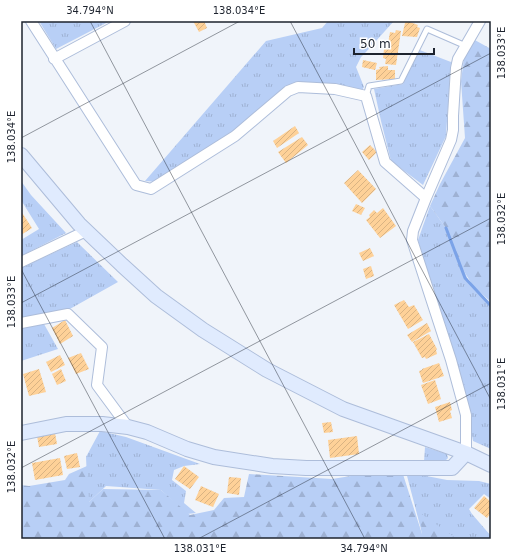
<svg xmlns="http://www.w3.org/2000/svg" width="512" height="560" font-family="'DejaVu Sans',sans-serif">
<defs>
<pattern id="grass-tufts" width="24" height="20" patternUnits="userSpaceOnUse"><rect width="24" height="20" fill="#b8cff6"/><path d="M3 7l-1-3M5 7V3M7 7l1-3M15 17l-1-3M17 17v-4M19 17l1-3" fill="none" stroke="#9eb1d3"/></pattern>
<pattern id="forest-firs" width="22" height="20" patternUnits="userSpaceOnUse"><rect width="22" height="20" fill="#b8cff6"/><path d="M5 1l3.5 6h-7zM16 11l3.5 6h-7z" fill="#9eb1d3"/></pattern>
<pattern id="building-hatch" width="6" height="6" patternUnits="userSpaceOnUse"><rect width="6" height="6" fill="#fed198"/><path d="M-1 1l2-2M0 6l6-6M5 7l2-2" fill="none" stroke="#d9b383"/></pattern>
</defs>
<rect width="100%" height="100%" fill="#f0f4fa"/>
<path fill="url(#grass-tufts)" d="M39,21H110L56,49Z
M328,21H394L366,52L361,57L356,67L364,87L361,92L298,85L234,134L157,182L145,181L266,41L322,28Z
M417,49L451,62L446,136L423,185L391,161L381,121L374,89L403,84Z
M21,181L31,195L66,233L21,256V240L39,229L21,200Z
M430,206L446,228L469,282L491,306V344L490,356L491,357V449L473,441L469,419L418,240Z
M77,242L118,282L68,310L21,319V268Z
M44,324L58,349L21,361V328Z
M100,431L126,437L200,464L184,466L174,470L172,480L186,491L184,503L196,513L187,514L161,490L106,486L88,503L86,457Z
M425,447L447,454L448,458L443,463L424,462Z
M406,472L447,480L479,481L491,484V499L484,494L469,509L472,514L491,536V539H429L423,537Z"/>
<path fill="url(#forest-firs)" d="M473,39L491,49V302L473,286L459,263L446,228L430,206L440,184L465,138L461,81L464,58Z
M87,466L89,502L103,489L161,490L190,515L214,510L224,498L244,497L249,474L332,479L401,468L422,534L420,513L457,539H21V485L29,486L65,480L69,474Z"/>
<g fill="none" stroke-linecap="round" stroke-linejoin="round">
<path stroke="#7ba3e8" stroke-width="3" d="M446,228L465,278L491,306"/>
</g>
<path fill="url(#building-hatch)" d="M193,21H204L207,28L199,32Z
M407,21L418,25L417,27L420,28L417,37L402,36L405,23Z
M396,30L401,31L396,65L385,64L386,59L383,58L384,49H387L390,32L395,33Z
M363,60L377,63L375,70L362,67Z
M388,66V70H395V79L376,80V70L380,69L379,67Z
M295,126L299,133L277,148L273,141Z
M302,137L308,145L286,163L278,152Z
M370,145L377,152L369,160L362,152Z
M358,170L376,189L362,203L344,183Z
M356,204L365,208L361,215L352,211Z
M383,208L396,226L380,238L366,220L370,217L369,215L374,210L377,213Z
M21,211L32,228L21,235Z
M370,248L374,256L363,261L359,253Z
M371,266L374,276L366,279L363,269Z
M404,300L409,307L414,305L423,320L408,329L394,305Z
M65,320L73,336L60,344L52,328Z
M427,323L431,331L412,342L407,335Z
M429,334L437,349L436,350L437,354L426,359L425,357L422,358L413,342Z
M81,353L89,369L76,374L68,358Z
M60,355L65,365L51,372L46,362Z
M439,363L444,376L423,383L419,371L422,370V369Z
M39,369L46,392L29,396L23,374Z
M61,369L66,381L57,385L52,374Z
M435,380L441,399L428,404L421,385Z
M450,402L452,410L450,411L452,418L439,422L435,407Z
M331,422L333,432L324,433L322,423Z
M55,433L57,444L39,447L37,436Z
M357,436L359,454L330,458L328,440Z
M77,453L80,467L67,469L64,456Z
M60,458L63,475L35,480L32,463Z
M184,466L199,477L190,489L175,479Z
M229,477L241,478L239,495L227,493Z
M201,486L219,494L213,507L195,500Z
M484,496L491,502V513L487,518L474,508Z"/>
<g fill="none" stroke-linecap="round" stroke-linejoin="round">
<defs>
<path id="lane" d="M366,96L369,86L401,81L427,29L466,46"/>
<path id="street" d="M31,21L136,185L151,189L235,136L288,91L298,87L335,89L366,96L385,162L426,198
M54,59L125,21
M21,262L86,231
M21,323L68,314L102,347L97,385L128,427
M466,453V415L451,360L412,240L413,231L426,198L451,140L453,130V116L456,68L458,59L480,21"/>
<path id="secondary" d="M21,155L79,224L122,265L156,296L203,330L267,370L343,409L466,453L491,465
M21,433L66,424H102L128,427L147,432L187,449L214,457L272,466L306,468H452L466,453"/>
</defs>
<use href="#lane" stroke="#adbdda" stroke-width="7"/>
<use href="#street" stroke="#adbdda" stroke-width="12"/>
<use href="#secondary" stroke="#adbdda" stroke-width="16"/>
<use href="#lane" stroke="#fff" stroke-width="5"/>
<use href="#street" stroke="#fff" stroke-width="10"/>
<use href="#secondary" stroke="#e0ebfe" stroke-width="14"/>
</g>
<path fill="none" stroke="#1d232e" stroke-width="1" stroke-opacity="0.45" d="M90,21L365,539M290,21L491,400M490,21L491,23M21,138L240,21M21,269L165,539M21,303L491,53M21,468L491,218M198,539L491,383"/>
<rect width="512" height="560" fill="none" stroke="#ffffff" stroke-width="44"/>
<path d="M354 48v6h80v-6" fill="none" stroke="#1d232e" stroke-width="2"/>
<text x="360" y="48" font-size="12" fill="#1d232e" stroke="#ffffff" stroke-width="3" paint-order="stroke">50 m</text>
<rect x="22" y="22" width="468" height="516" fill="none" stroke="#1d232e" stroke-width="1.5"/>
<g font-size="10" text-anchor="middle" fill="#1d232e">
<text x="90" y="14">34.794°N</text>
<text x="239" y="14">138.034°E</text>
<text transform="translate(501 53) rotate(-90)" y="4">138.033°E</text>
<text transform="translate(11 137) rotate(-90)" y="4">138.034°E</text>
<text transform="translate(501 219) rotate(-90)" y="4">138.032°E</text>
<text transform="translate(11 302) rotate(-90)" y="4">138.033°E</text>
<text transform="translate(501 384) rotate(-90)" y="4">138.031°E</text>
<text transform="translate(11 467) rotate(-90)" y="4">138.032°E</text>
<text x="200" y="552">138.031°E</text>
<text x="364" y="552">34.794°N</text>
</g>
</svg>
